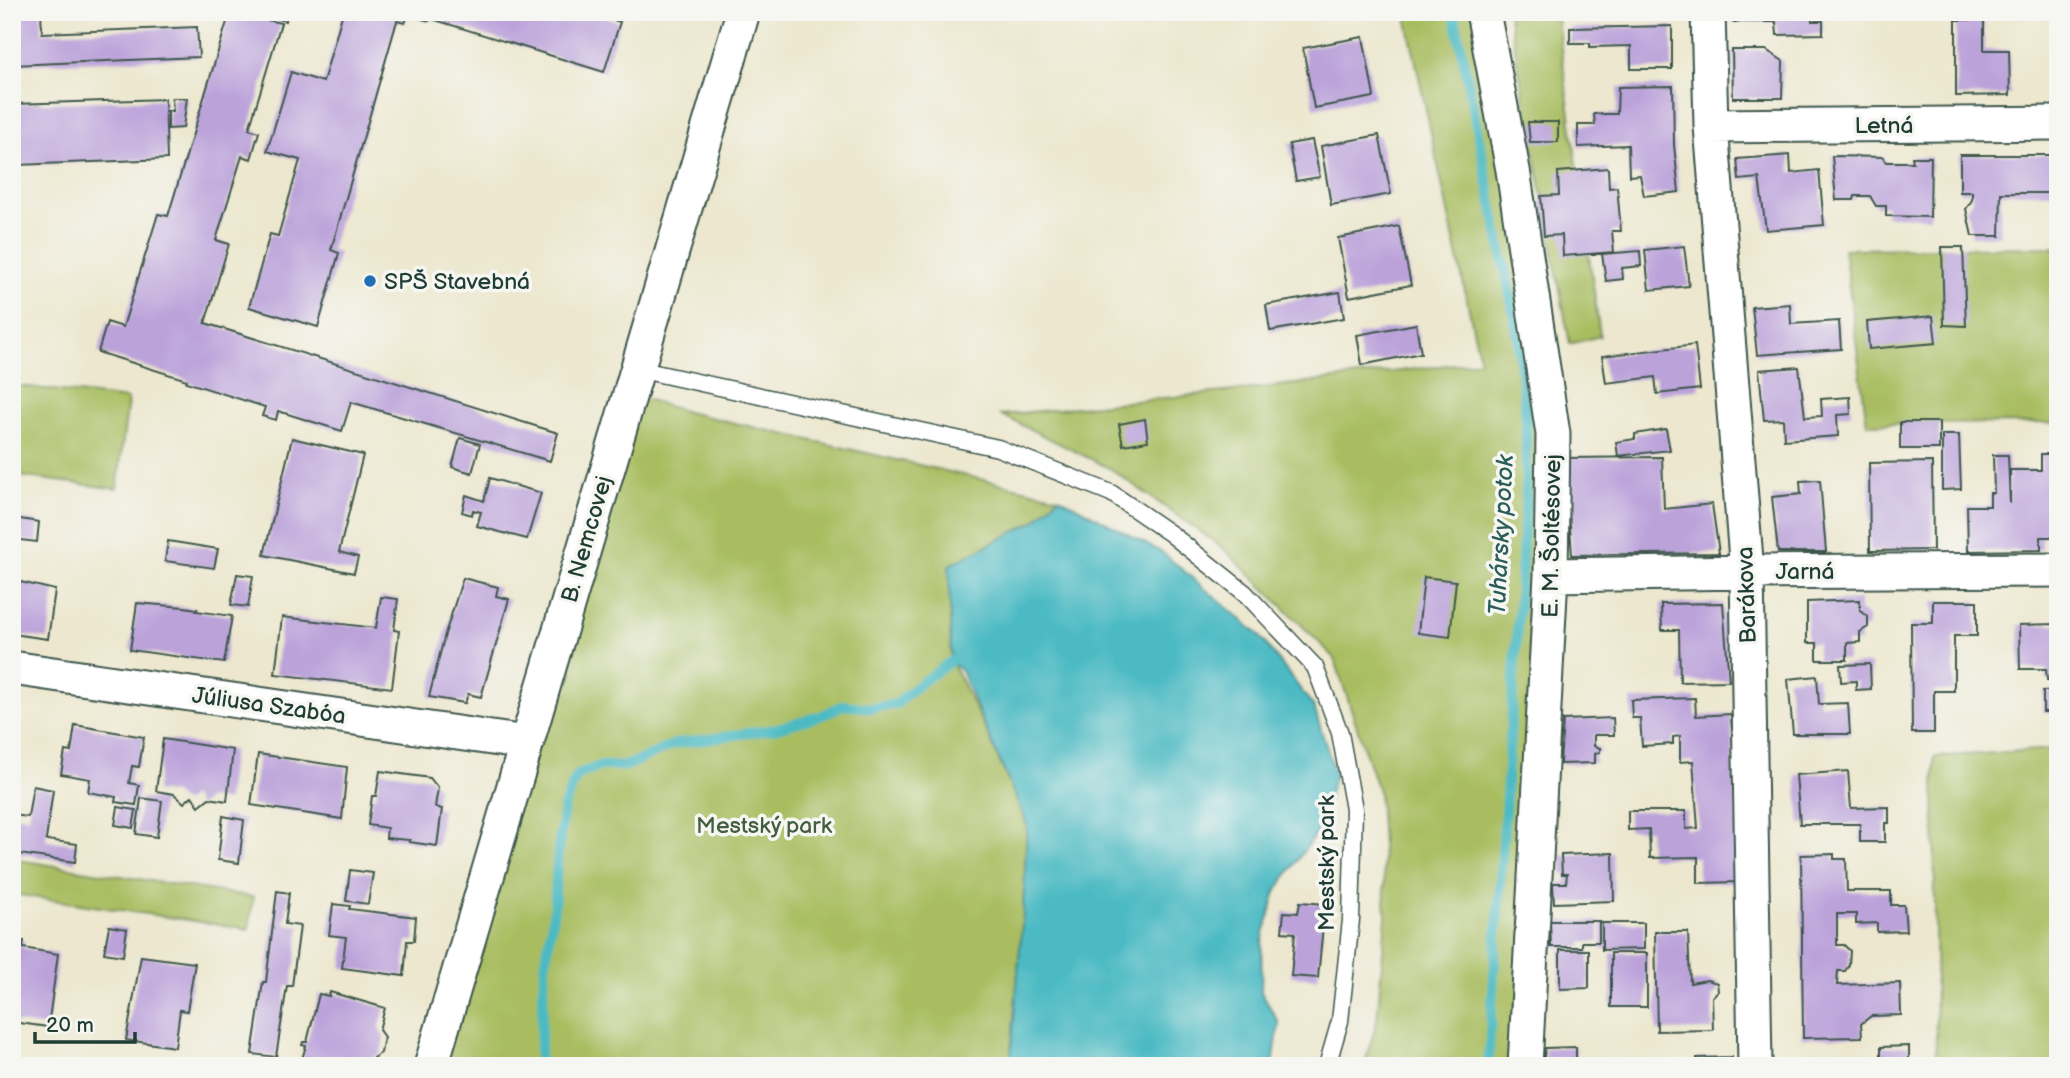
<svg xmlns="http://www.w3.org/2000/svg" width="2070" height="1078" font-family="'Balsamiq Sans',sans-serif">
<rect width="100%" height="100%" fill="#f6f6f2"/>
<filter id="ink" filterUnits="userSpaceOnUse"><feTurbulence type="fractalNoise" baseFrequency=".0143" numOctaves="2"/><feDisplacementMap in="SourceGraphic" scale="14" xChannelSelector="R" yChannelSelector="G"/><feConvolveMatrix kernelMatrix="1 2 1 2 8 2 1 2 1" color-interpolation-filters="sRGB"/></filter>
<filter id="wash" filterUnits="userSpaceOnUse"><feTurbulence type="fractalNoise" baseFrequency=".00686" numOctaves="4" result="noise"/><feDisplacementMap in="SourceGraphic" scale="28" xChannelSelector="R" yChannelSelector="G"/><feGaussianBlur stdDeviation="1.57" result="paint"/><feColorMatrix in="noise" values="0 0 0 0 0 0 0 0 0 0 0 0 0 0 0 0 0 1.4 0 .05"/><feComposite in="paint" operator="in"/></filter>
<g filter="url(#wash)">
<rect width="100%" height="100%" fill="#ece7ce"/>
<path fill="#a9bd61" stroke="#647d4a" stroke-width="2" d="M1405,12H1478L1552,419L1516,1066H1364L1377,1021L1386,917L1379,794L1334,657L1223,548L1111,469L1001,415L1262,388L1480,361Z
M1508,12H1556L1600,336L1570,344Z
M2058,247V423L1867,424L1844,249Z
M12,385L128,399L117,489L12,475Z
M636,396L687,412L1059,497L1034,522L949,565L951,661L985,728L1027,824L1023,913L1010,1066H444Z
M2052,749L2058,932V1066H1936L1934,757Z
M12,859L253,897L249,929L12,894Z"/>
<path fill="#4bbac3" stroke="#357c7c" stroke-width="2" d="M1059,497L1163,553L1258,634L1314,707L1335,774L1321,826L1276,891L1262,942L1261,992L1279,1023L1273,1066H1010L1023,913L1027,824L961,671L951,661L949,565L1034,522Z"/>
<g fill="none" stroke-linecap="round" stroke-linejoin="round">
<path stroke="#4bbac3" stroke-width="10" d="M1454,12L1517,330L1526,419V498L1488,1066
M539,1066L545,967L554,909L558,851L564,806L577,775L600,766H626L675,744L774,729L823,715L843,705L871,708L897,704C913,686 932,676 951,661"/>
</g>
<g id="blocks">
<path fill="#bba3da" d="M12,12H41L42,33L197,27L199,57L13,65Z
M230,12L281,23L249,129L259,132L251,159L242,156L216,240L229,244L205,323L558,433L550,461L351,402L342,431L278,411L276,420L262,416L265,407L186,382L187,380L98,352L107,322L123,327L158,214L168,216Z
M251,12H287L286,21Z
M343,12H590L620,22L604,72L429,18V21L408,15L405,23L397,21L331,250L339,253L318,327L249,307L270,234L278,236L300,160L267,151L291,72L323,82Z
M1732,12H1812V21H1823V34L1777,35L1776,22H1732Z
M2053,19H2058V95H2053Z
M1956,20H1984V50H2009L2010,95L1956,96Z
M1672,26V69H1631V46L1590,47V43H1570V28Z
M1363,37L1374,97L1314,108L1303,48Z
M1732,50H1766L1783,61L1782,98H1733Z
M1673,86L1674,145L1679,192L1644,196L1640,175L1629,176L1628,145L1578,147V125H1595L1594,114H1617L1618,87Z
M172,98H187L183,128L168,129V111H173Z
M165,99L167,159L17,165L14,104Z
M1528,122H1558V142H1530Z
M1379,135L1391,194L1331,205L1321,146Z
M1312,140L1320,177L1296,181L1289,144Z
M1790,155L1791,173L1819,170L1824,225L1766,230L1759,178L1739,180L1737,159Z
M1960,155H2058V193H2001L2000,236H1972L1966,209L1972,200V192H1960Z
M1832,156L1883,157L1886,162H1913L1912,157H1931L1930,217L1886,216V206H1876L1870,196H1855L1854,200H1836Z
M1608,168L1609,188L1617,187L1621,231H1612L1614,252L1563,256L1562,235L1544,236L1541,196L1559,195L1558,172Z
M1399,226L1411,285L1349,297L1338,238Z
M1684,246L1689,286L1649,290L1645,250Z
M1942,247H1963L1966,326L1944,325Z
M1640,251L1641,266L1622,268L1623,279L1606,281L1602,254Z
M1340,292L1344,318L1270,331L1266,305Z
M1790,304L1791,324L1839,321L1841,349L1757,355L1752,307Z
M1933,316L1936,343L1869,349L1867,322Z
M1416,324L1421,353L1362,365L1357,335Z
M1695,345L1700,389L1657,394L1655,377L1606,383L1602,356Z
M1799,367L1805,417L1822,416L1821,399L1850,397L1851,414L1837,415L1838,436L1784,440L1783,419L1764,420L1759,370Z
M1145,419L1148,441L1123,445L1119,424Z
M1900,422H1939V449H1900Z
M1666,429L1670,450L1618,456L1616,442L1635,439V434Z
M1942,435H1959L1961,489L1942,490Z
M292,438L363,455L339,552L358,557L354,573L264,555Z
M460,438L480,444L472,473L452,467Z
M2041,454H2058V537H2041V550L1968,551L1967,506H1990V493H1994L1993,455H2008L2010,504V470H2041Z
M1662,457L1664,509L1712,504L1719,553L1572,555L1565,458Z
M1932,462L1933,550L1870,551L1869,463Z
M490,478L541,493L527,539L477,526L481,512L473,510L472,515L462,512L466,495L484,501Z
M1820,480L1826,552H1778L1772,497L1801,494L1800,481Z
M14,518L39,522L37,542L12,539Z
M168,541L218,549L214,568L165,561Z
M237,574L253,576L248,607L231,605Z
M1424,577L1456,581L1450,637L1418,633Z
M463,578L498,587L496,596L509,599L481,697L468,694L465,703L429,697L445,634Z
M12,580L55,590L48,639L12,634Z
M381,597L398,599L394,630L399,631L392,688L275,674L282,617L376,628Z
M1860,600V611L1868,616V627L1860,632V642L1847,643V660H1817V643H1807V602Z
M1933,601H1977V636H1954V691H1934V733H1912L1911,623H1933Z
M137,603L184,607L197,609L196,611L232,616L224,663L130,650Z
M1723,603L1729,681L1680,682L1679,630H1662L1661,604Z
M2058,624V680H2047L2046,669H2020L2019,625Z
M1870,664L1871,689L1856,690V681L1841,682L1840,665Z
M1817,676L1819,704L1848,703L1850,734H1793L1788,679Z
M2058,690V712H2043V691Z
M1695,698L1696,716L1731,714L1741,882L1698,883V857L1650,858L1649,829L1628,830V811H1686V829L1698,828L1693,761L1680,762V736L1673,737V744L1642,746L1640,718H1632L1631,700Z
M1613,718L1614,735H1594V746L1600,748V752L1595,754V763L1560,764L1563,720Z
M75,725L144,737L139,767L132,766L129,783L139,785L136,805L115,802L116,797L88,792L90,779L61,774L65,751L71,752Z
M163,739L233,750L227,801L209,798L199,806L192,796L184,803L174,794L156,791Z
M258,754L347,767L342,819L251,805Z
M380,771L430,778L438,788L435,807L442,809L437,846L409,842L410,840L386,838L387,828L368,825L372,796H376Z
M1848,771L1851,808L1889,807V823H1885V842H1860V824H1800L1796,775Z
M33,786L53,790L46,840L77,844L75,862L12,853V815L28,817Z
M141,798L162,801L157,837L136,834Z
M118,807L136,810L133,828L115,825Z
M223,816L244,820L239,863L218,860Z
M1613,853L1614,901L1554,903L1553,883H1566L1567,874H1562L1561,855Z
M1834,854V859H1846L1847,891H1891V905H1904L1906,931L1877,932V923L1856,924V914H1837V945H1844L1850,951L1849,965L1845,971H1838L1837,985L1900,983L1901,1015L1871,1016L1861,1024L1862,1037L1803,1038L1801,855Z
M350,870L373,873L368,904L346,901Z
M277,891L289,893L285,924L300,926L292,986H287L276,1057L252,1054L263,982H266Z
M1300,902L1325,904L1318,978L1291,976L1295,933L1282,932L1284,912L1298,913Z
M333,904L350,906L349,909L416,917L414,941H407L404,976L342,968L346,937L329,935Z
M1550,921H1599V942H1582V947H1551Z
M1602,923H1644V949L1602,950Z
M109,926L127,929L123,956L104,953Z
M1655,932H1688L1690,983L1707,980L1717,983L1718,991L1712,997L1713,1030L1657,1031Z
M12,939L24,941L23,948L58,954L48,1027L12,1022Z
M1560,950H1589V988L1560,989Z
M1611,953H1647V1007H1611Z
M141,956L195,963L187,1011L180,1010L175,1047L126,1040Z
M330,992L385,1008L379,1030L384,1037L381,1053L373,1058L371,1066H317L301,1062L306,1046L302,1045L303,1042H307L319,994L329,996Z
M1909,1046V1062H1903V1066H1869V1063L1881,1062V1047Z
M1576,1047V1066H1543L1545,1048Z
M1732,1057V1066H1697V1058Z"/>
</g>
</g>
<g filter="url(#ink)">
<use href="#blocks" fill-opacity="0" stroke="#3e564b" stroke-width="2"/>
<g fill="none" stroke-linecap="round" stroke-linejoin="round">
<defs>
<path id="lane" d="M637,369L998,448L1111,493L1171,534L1245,593L1315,667L1340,733L1354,809L1351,920L1340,1021L1327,1066"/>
<path id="street" d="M1483,12L1513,170L1553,434L1551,575L1525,1066
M1708,12L1711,126L1747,572L1755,1066
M1711,126L2058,123
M1551,575L1747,572L2058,570
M12,668L526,743
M431,1066L743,12"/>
</defs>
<use href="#lane" stroke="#3e564b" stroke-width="19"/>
<use href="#street" stroke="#3e564b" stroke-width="37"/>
<use href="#lane" stroke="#fff" stroke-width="16"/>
<use href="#street" stroke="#fff" stroke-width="33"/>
</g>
</g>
<circle fill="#1f6fb2" stroke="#f6f6f2" stroke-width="2.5" cx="370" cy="281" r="7"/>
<g text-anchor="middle" stroke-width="7" stroke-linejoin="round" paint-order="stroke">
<g font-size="23" fill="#1f3d34" stroke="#f6f6f2">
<text x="1884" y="133">Letná</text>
<text transform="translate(1551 536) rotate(-89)" y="8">E. M. Šoltésovej</text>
<text transform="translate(586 539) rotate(-74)" y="8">B. Nemcovej</text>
<text x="1805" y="579">Jarná</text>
<text transform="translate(1746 595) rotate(-92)" y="8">Barákova</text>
<text transform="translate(269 705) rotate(8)" y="8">Júliusa Szabóa</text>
<text transform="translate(1326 863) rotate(-90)" y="8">Mestský park</text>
</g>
<g font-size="23" fill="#1f3d34" stroke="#f6f6f2" text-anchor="start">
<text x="384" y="289">SPŠ Stavebná</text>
</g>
<g font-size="23" fill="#425d3f" stroke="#f6f6f2">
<text x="764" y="833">Mestský park</text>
</g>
<g font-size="24" font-style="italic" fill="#2a5c58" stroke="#f6f6f2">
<text transform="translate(1501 535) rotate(-87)" y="8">Tuhársky potok</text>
</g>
</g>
<rect width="2070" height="1078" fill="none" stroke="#f6f6f2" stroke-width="42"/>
<path d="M35 1032v10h100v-10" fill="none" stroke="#1f3d34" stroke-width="3.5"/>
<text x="46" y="1032" font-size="21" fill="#1f3d34" stroke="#f6f6f2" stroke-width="5" paint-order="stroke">20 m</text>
</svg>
